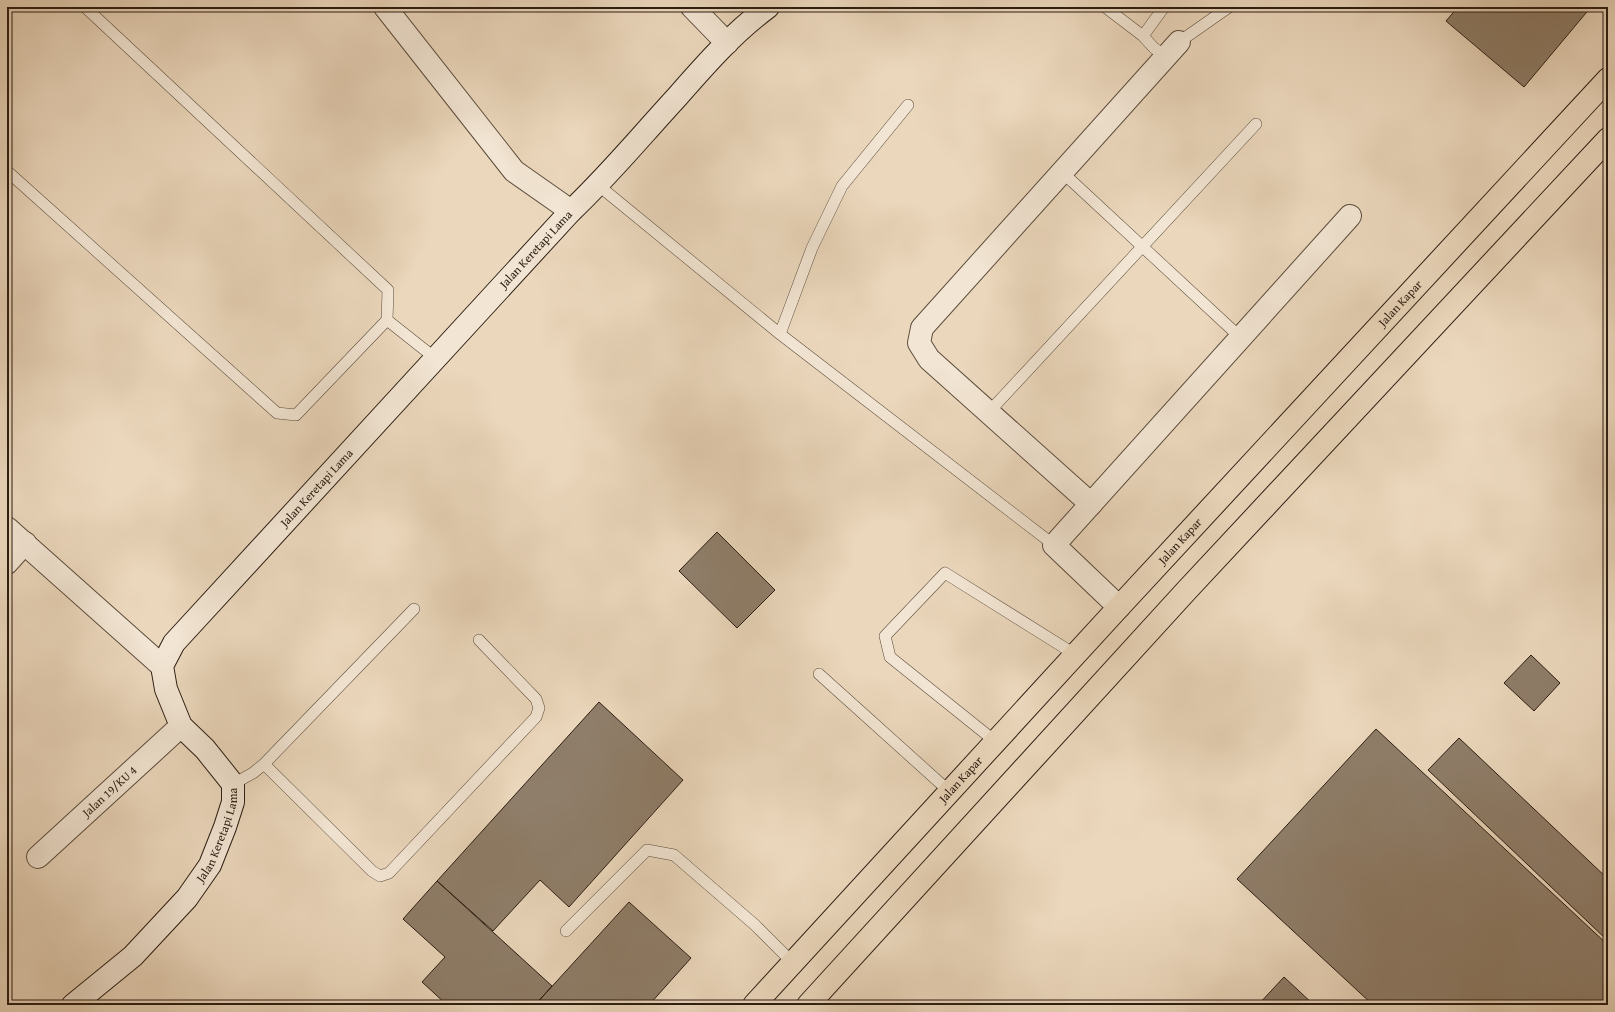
<svg xmlns="http://www.w3.org/2000/svg" width="1615" height="1012" font-family="'Gentium Book Plus',serif">
<rect width="100%" height="100%" fill="#ebd7bc"/>
<filter id="stains"><feTurbulence type="fractalNoise" baseFrequency=".005" numOctaves="4"/><feColorMatrix values="0 0 0 0 .2 0 0 0 0 .09 0 0 0 0 .02 0 0 0 .5 -.17"/></filter>
<radialGradient id="worn" r=".72"><stop offset=".6" stop-color="#630" stop-opacity="0"/><stop offset="1" stop-color="#630" stop-opacity=".3"/></radialGradient>
<path fill="#8f7e6a" stroke="#2b1d12" d="M1458,7H1591L1524,87L1446,21Z
M717,532L775,590L737,628L679,571Z
M1531,655L1560,683L1534,711L1504,683Z
M599,702L683,780L569,907L540,880L493,931L437,881Z
M1376,729L1608,945V1005H1373L1237,879Z
M1459,738L1608,879V941L1428,770Z
M437,881L552,986L535,1005H447L422,982L445,957L403,919Z
M629,902L691,958L649,1005H535Z
M1284,977L1314,1005H1258Z"/>
<g fill="none" stroke-linecap="round" stroke-linejoin="round">
<defs>
<path id="lane" d="M1105,7L1143,36L1154,48L1166,57
M1143,36L1164,7
M1179,42L1229,7
M908,105L842,186L812,248L780,334L1054,545
M7,171L277,413L296,415L387,320L388,290L85,7
M1062,172L1241,338
M598,185L780,334
M387,320L435,358
M988,413L1256,124
M819,674L950,792
M996,742L890,657L885,636L945,573L1076,655
M264,764L372,871L380,876L389,873L536,717L539,708L536,699L479,640
M233,784L253,773L264,764L414,609
M566,931L647,850L674,855L755,925L793,963"/>
<g id="street">
<path d="M385,7L514,171L571,211"/>
<path d="M692,7L727,43"/>
<path d="M1091,504L929,359L919,343L922,328L1179,42"/>
<path d="M7,528L162,666"/>
<path d="M7,563L25,543"/>
<path d="M1119,607L1054,545L1350,216"/>
<path id="s1" d="M38,857L181,726"/>
</g>
<g id="secondary">
<path id="s2" d="M73,1005L133,956L187,898L210,865L225,827L233,802V784L205,749L181,726L166,689L162,666L174,643L571,211C609,175 642,135 677,97C705,65 733,33 768,7"/>
</g>
<g id="highway">
<path id="s3" d="M754,1005L1119,607L1608,79"/>
<path d="M808,1005L1187,590L1608,139"/>
</g>
</defs>
<use href="#lane" stroke="#5b4c3c" stroke-width="12"/>
<use href="#street" stroke="#5b4c3c" stroke-width="24"/>
<use href="#secondary" stroke="#2b1d12" stroke-width="24"/>
<use href="#highway" stroke="#2b1d12" stroke-width="24"/>
<use href="#lane" stroke="#f2e5d3" stroke-width="11"/>
<use href="#street" stroke="#f2e5d3" stroke-width="22"/>
<use href="#secondary" stroke="#f2e5d3" stroke-width="22"/>
<use href="#highway" stroke="#ebd7bc" stroke-width="22"/>
</g>
<g text-anchor="middle" stroke-width="3.5" stroke-linejoin="round" paint-order="stroke">
<g font-size="12" fill="#2b1d12" stroke="#f2e5d3">
<text dy="4" stroke="none"><textPath href="#s2" startOffset="984">Jalan Keretapi Lama</textPath></text>
<text dy="4" stroke="none"><textPath href="#s3" startOffset="954">Jalan Kapar</textPath></text>
<text dy="4" stroke="none"><textPath href="#s2" startOffset="660">Jalan Keretapi Lama</textPath></text>
<text dy="4" stroke="none"><textPath href="#s3" startOffset="630">Jalan Kapar</textPath></text>
<text dy="4" stroke="none"><textPath href="#s3" startOffset="306">Jalan Kapar</textPath></text>
<text dy="4" stroke="none"><textPath href="#s1" startOffset="97">Jalan 19/KU 4</textPath></text>
<text dy="4" stroke="none"><textPath href="#s2" startOffset="228">Jalan Keretapi Lama</textPath></text>
</g>
</g>
<rect width="1615" height="1012" fill="none" stroke="#ebd7bc" stroke-width="24"/>
<rect x="8" y="8" width="1599" height="996" fill="none" stroke="#2b1d12" stroke-width="2"/>
<rect x="12" y="12" width="1591" height="988" fill="none" stroke="#2b1d12"/>
<rect width="100%" height="100%" filter="url(#stains)"/>
<rect width="100%" height="100%" fill="url(#worn)"/>
</svg>
